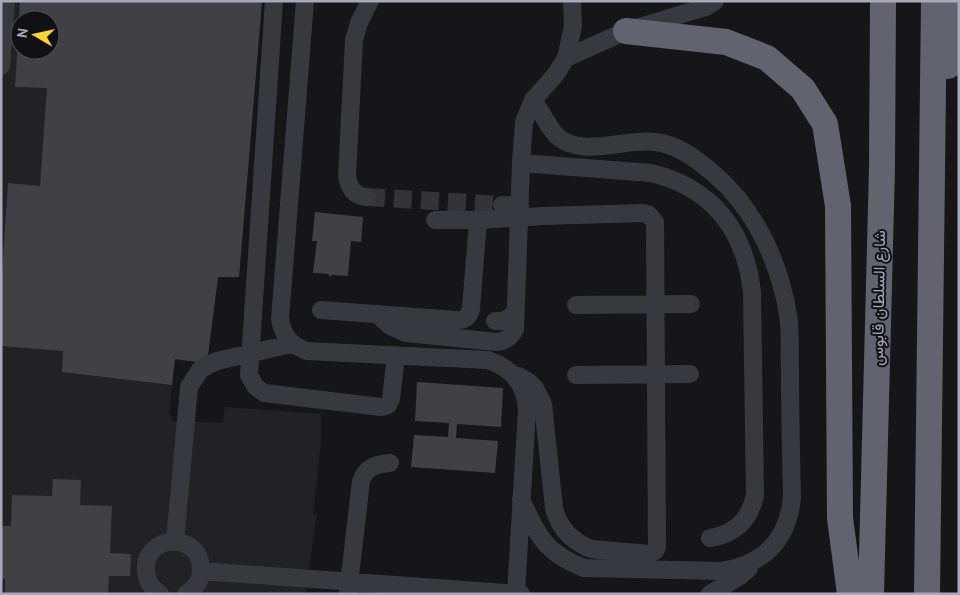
<svg xmlns="http://www.w3.org/2000/svg" width="960" height="595" font-family="'PT Sans',Vazirmatn,sans-serif">
<rect width="100%" height="100%" fill="#161618"/>
<path fill="#222225" fill-rule="evenodd" d="M1,1H262L239,277H218L207,363L175,360L169,412L173,421L223,423L225,407L321,414V443L313,514H317L305,594H1ZM20,20H50V50H20Z"/>
<path fill="#404045" d="M20,1H262L239,277H218L207,363L175,359L172,385L62,372L63,351L1,346V286L8,183L40,186L47,88L15,87L19,26H20V50H50V20H19Z
M315,212L363,217L361,242L351,241L348,276L332,275L329,277V274L313,273L317,241H312Z
M417,382L503,388L501,427L457,424L456,438L498,441L495,473L411,467L414,435L448,437L449,423L415,421Z
M53,479L81,480L80,505L112,506L110,553L131,554L130,576H109L108,594H5V579H1V526H11L12,495L52,496Z"/>
<g fill="none" stroke-linecap="round" stroke-linejoin="round">
<path stroke="#333338" stroke-width="18" stroke-dasharray="18 9" stroke-linecap="butt" d="M367,197L502,205"/>
<path stroke="#38383f" stroke-width="18" d="M274,1L249,375L255,386L264,393L381,407L388,405L391,399L396,355
M305,1L280,319C283,336 290,345 307,351L488,360C512,368 526,385 527,410L516,593
M566,58L626,31L706,7L715,1
M1,66L6,1
M521,163L651,173C713,188 745,231 752,292L755,495C750,520 735,534 710,538
M367,197C354,196 349,188 347,176L354,40L359,23L370,1
M502,205L520,206
M576,305L691,304
M321,310L456,320C464,321 469,317 471,309L478,220H435
M377,314L390,326L406,333L497,342C506,341 511,337 515,329L521,163L524,122L533,100L556,74L566,58L573,26L572,1
M495,321H504L515,313
M576,375L690,374
M518,376L529,382L535,388L543,404L554,508C559,528 571,541 591,549L649,554L655,551L657,547L655,222L648,214L643,213L543,216
M521,499C538,536 545,553 584,568L721,571C764,565 788,540 792,497C791,455 790,414 790,372C789,354 791,333 788,315C780,263 755,209 714,174C697,159 677,144 655,142C624,138 580,159 556,135C547,125 541,111 533,100
M175,541L189,387L200,370L208,365L217,361L291,344
M201,571L521,594
M348,593L361,481C366,467 376,464 390,463
M160,594C152,589 147,581 146,572C142,535 199,530 201,568C202,579 196,588 186,594
M710,594L740,576L749,568"/>
<path stroke="#62636e" stroke-width="26" d="M626,31L726,42L767,58L803,89L825,124L838,206L840,518L850,594
M948,66L954,1
M871,594L882,168L883,1
M927,594L934,1"/>
<path stroke="#38383f" stroke-width="18" d="M478,220L543,216"/>
</g>
<g text-anchor="middle" stroke-width="4" stroke-linejoin="round" paint-order="stroke">
<g font-size="16" fill="#a7a9b9" stroke="#111113">
<text transform="translate(878 298) rotate(-89)" y="6">شارع السلطان قابوس</text>
</g>
</g>
<rect width="960" height="595" fill="none" stroke="#a7a9b9" stroke-width="5"/>
<g transform="translate(35 35) rotate(279)"><circle r="24" fill="#111113" stroke="#4d4e55"/>
<path d="M0-4L9 19L0 12L-9 19Z" fill="#fcd72a"/>
<text y="-8" font-size="14" font-weight="bold" text-anchor="middle" fill="#a7a9b9">N</text>
</g>
</svg>
